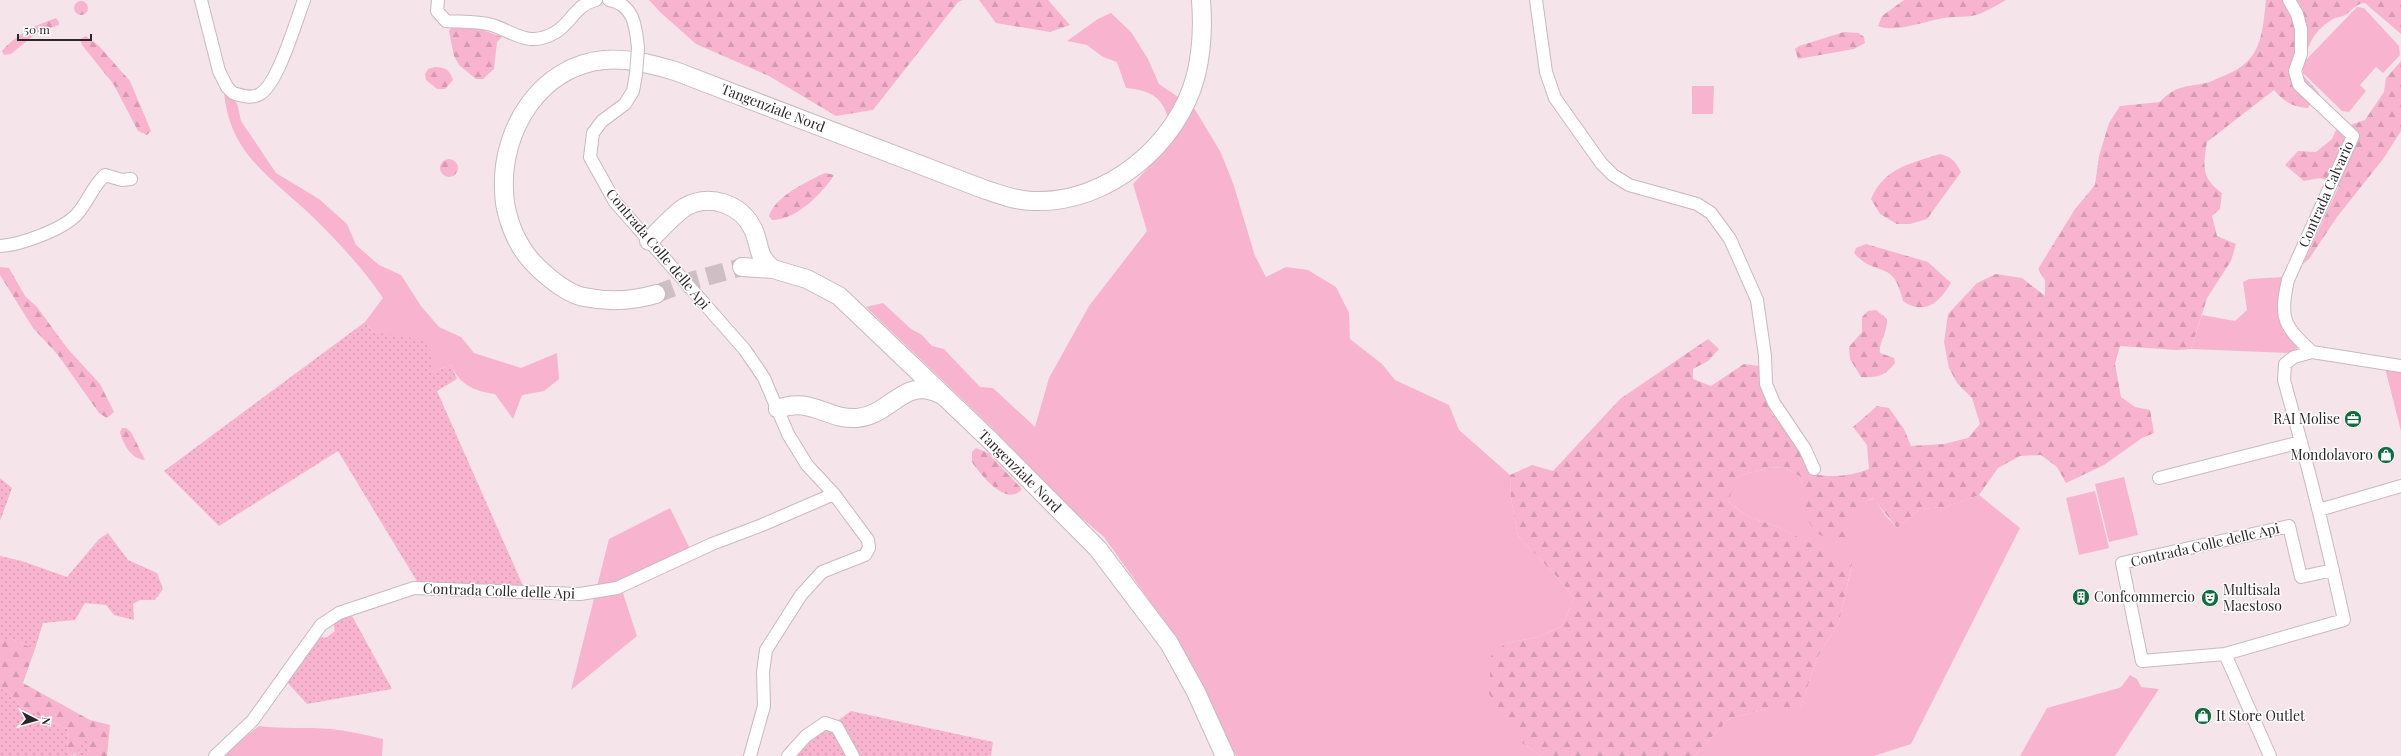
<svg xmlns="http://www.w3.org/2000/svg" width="2401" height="756" font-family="'Playfair Display',serif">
<defs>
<pattern id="forest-firs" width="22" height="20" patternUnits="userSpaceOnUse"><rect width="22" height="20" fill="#f8b3ce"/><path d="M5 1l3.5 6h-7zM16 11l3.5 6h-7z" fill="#d59ab1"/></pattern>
<pattern id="garden-dots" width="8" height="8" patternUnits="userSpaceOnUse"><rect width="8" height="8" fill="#f8b3ce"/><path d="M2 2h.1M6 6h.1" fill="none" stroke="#d59ab1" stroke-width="1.8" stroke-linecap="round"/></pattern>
</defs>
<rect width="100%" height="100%" fill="#f5e5eb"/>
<path fill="#f8b3ce" d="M2357,7L2364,8L2399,46L2400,55L2383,73L2376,67L2360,85L2366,91L2349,112L2342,111L2303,73L2302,64Z
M1111,13L1131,32L1148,59L1159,84L1194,108L1220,151L1233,183L1255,256L1266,277L1286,267L1308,270L1336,287L1349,313L1350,339L1382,364L1395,380L1449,405L1459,430L1510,475L1511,498L1518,536L1559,579L1574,598L1562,626L1538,637L1506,643L1522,743L1541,756H1236L1174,635L1104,537L1072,510L983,419L866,307L883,303L911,329L922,335L932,346L944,349L980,387L993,388L1035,427L1049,378L1089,306L1147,231L1133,184L1175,139C1164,106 1165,92 1126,88L1117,62L1103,57L1087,45L1067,41L1098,19Z
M1692,86H1714L1713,114H1692Z
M224,91L237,103L241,121L276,173L319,199L347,224L356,245L379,265L401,275L421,306L439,327L461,337L474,353L521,368L557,353L559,379L544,391L522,395L513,419L495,394C474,391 460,385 451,365L431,372V353L398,337L373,332L365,322L383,298C364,270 341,245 318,222C275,179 229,157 224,91Z
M2283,277C2283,300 2276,329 2297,345V352L2291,353L2191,349L2202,315L2235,321L2247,310L2243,282L2249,279Z
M2385,368L2401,371V431Z
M1783,467L1801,477L1804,500L1849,519L1857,505L1874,498L1885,515L1897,528L1920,509L1945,507L1979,495L2020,528L1911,744L1874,756H1694L1730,718L1767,709H1800L1817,658L1839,622L1852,565L1776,526L1749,517L1727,501L1737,477L1766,468Z
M2124,477L2138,535L2109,542L2095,484Z
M2095,491L2109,548L2079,555L2066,498Z
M670,508L694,557L622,590L637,636L571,690L609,539Z
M2130,675L2137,679L2141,687L2159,689L2115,756H2020L2047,708L2119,688L2122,686Z
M259,726C283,729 307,727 331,729C349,731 366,735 383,739L382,756H221Z"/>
<path fill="url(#forest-firs)" d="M649,0H963L958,2L873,110L836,116L769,76L696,44L660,12Z
M979,0H1048L1070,25L1050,32L996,23Z
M1904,0H2006C1997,5 1986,12 1976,15C1963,18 1951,16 1939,19C1923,22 1893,33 1878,26L1882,16Z
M2266,0H2401V34L2365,3C2355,4 2353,10 2345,15C2342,17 2337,17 2333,19C2310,33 2308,48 2300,72L2319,93L2320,98L2311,103L2308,108C2293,107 2284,102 2274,90L2207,142C2203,165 2201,179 2222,193L2220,209L2212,216L2217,236L2236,244L2231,261L2207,298L2191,349L2176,350L2120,346L2115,364L2121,397L2135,407L2150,410L2154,433L2142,438L2104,465L2066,483L2057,467L2041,455L2020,456L1998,468L1979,495L1945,507L1920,509L1897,528L1873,498C1851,508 1849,514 1850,538C1804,545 1805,512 1801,477L1783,467L1766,468L1737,477L1728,502L1749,517L1776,526L1852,564L1839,622L1817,658L1800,709H1767L1730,718L1694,756H1541L1522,743L1489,694L1491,656L1506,643L1538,637L1562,626L1574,598L1559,579L1518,536L1511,498L1510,475L1532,465L1553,471L1620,399L1708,339L1719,349L1708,361L1693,369V379L1711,386L1744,364L1760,366L1762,388L1772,414L1795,438L1814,474C1833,478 1851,476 1869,469L1867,445L1853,427L1877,406L1889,408L1904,429L1911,446L1944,444L1968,438L1980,424L1972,398L1957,383L1949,368L1944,342L1948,314L1977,283L1996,274L2022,278L2045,296V280L2038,269L2075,209L2095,185L2099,156L2109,123L2120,106L2160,102C2175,85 2187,87 2206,83C2213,81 2220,77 2226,75C2262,60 2262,35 2266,0Z
M74 8a7 7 0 1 1 14 0a7 7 0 1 1-14 0Z
M56,18L59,22V25L38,32L11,54L4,55L2,51C18,33 34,26 56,18Z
M453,25H469L502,37L497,42L494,69L483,79H476L459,65L454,56L449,31Z
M1844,32L1858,33L1864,37L1865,43L1854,49L1798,59L1795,49L1799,46Z
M86,36L99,46L130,81L151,131L147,135L138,131L114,85L82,45L80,39Z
M2401,61V131L2383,159L2337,217L2309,259L2303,264L2339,186L2321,178L2304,181L2285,165L2298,151L2316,152L2332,139L2336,130L2365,120L2384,92L2386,78Z
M435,67C445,67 450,70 453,80L445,89H437L426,80L425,74L428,69Z
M1940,154C1952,157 1955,161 1961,172L1927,219L1910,224H1897L1880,214L1871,199C1885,167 1910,164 1940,154Z
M440 168a9 9 0 1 1 18 0a9 9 0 1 1-18 0Z
M826,173L834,175C822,194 796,220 772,220L769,216C776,196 802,185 820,175Z
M1866,244L1928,262L1951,283C1939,303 1924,316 1903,301C1893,257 1877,279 1854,253L1856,248Z
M0,267L9,268L25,296L37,307L67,348L100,384L114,412L107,418L99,413L58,355L33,328L0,275Z
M1876,310L1887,319C1888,331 1878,345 1880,353L1894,358L1895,363C1885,376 1877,378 1861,377L1850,359L1849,347L1862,332V317L1868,311Z
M122,428H126L131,432L145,460C131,459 123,444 120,432Z
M976,448L988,453L1022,489C1007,508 980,474 972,462V452Z
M0,639H12L35,649L23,683L90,720L110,725L107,756H87L91,741L72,756L67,750L69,730L21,707L10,693L0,688Z"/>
<path fill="url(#garden-dots)" d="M365,322L373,332L426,340L431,353V372L451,365L457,379L437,391L524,588L418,583L338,451L219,526L164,471Z
M0,478L12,488L0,521Z
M108,533L128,560L157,573L163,589L155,600H140L133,604L134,620L114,615L106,605L85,603L75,620L43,623L35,649L12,639H0V556L22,561L67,577L99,539Z
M351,614L392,689L307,704L285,680L319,636L326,638L335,631L333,623Z
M0,688L10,693L21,707L69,730L67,750L72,756H0Z
M851,711L993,742L991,756H794L806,744Z
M86,738L91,741L87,756H74Z"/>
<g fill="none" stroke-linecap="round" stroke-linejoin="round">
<path stroke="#cdbfc4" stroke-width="18" stroke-dasharray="18 9" stroke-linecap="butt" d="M656,294L694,280L742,267"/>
<defs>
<path id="street" d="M201,0L219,71L227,87L233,93C242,96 252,99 260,94C278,84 296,21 304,0
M438,0L437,11L446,21C462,22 477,21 492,25C516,33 529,48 556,32C571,23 576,4 596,0
M609,0C634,4 636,27 638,48
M1536,0L1546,72L1555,98L1601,163L1613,175L1629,185L1697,204L1711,213L1730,239L1757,300L1765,356L1766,384L1774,403L1805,449L1814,469
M2289,0L2297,14L2301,29V54L2295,71L2299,85L2353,136L2288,280C2279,319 2284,326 2312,352
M636,74L633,91L625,104L602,121L593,133L590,157L615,202L745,350L764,378L788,434L807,465L834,494L868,540L869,548L865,555L822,572L801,595L766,650L763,672L764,706L750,756
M0,246C20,245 65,229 78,213C88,201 93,186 105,175L122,180L131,179
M2301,442C2317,502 2331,561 2344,620L2225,654L2142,661L2122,563L2289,526L2301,577L2333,570
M2159,478L2301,442L2284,380L2285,364L2294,357L2312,352L2401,366
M2319,510L2401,486
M2225,654L2270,756
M215,756L253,720L321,625L339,613L414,588L580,594L617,588L712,544L762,525L834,494
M788,756L806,736L825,723L837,727L853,756"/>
<path id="primary" d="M649,241C660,230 672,216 685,207C710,193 741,204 753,229C761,246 756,256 773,269
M742,267L773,269L807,279L839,296L989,439L1098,549L1169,643L1196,692L1225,756
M656,294C633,301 608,302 584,297C563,293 530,264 520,245C511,230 504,208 504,190C501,130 540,66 604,60C628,58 651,64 675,71L986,190C1002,195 1017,201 1033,201C1107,204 1178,145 1196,75C1202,50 1203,25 1201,0
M778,409C810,396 827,420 857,418C892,415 903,376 940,394"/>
</defs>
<use href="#street" stroke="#c8b9bf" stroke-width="14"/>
<use href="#primary" stroke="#c8b9bf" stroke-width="20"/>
<use href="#street" stroke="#fff" stroke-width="12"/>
<use href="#primary" stroke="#fff" stroke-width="18"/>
<defs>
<path id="street-bridge" d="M636,74L638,48"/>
</defs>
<use href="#street-bridge" stroke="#c8b9bf" stroke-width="14" stroke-linecap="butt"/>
<use href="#street-bridge" stroke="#fff" stroke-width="12"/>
</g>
<defs>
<symbol id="office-disc" viewBox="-11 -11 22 22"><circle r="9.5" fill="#0f6c40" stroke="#fff"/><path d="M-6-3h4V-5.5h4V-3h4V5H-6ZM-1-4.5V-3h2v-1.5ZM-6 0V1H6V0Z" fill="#fff"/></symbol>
<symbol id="shop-disc" viewBox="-11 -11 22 22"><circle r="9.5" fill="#0f6c40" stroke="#fff"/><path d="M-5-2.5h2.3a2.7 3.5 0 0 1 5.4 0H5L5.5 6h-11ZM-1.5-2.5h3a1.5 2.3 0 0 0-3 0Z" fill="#fff"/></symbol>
<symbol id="building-disc" viewBox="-11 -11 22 22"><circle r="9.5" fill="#0f6c40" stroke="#fff"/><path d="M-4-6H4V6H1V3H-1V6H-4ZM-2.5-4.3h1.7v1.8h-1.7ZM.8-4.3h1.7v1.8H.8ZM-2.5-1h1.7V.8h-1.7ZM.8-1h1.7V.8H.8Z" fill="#fff"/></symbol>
<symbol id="theatre-disc" viewBox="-11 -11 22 22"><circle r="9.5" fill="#0f6c40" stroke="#fff"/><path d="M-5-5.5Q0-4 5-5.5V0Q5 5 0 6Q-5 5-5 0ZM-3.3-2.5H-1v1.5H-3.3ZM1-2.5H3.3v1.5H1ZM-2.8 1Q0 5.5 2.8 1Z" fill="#fff"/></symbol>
</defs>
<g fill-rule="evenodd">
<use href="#office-disc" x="2343" y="409" width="20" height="20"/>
<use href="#shop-disc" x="2376" y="445" width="20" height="20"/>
<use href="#building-disc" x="2071" y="587" width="20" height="20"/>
<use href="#theatre-disc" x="2200" y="588" width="20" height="20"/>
<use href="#shop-disc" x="2193" y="706" width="20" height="20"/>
</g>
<g text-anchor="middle" stroke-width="3" stroke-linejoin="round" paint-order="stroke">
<g font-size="14" fill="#2c2628" stroke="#fff">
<text transform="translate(773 108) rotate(21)" y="5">Tangenziale Nord</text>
<text transform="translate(2326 194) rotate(-66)" y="5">Contrada Calvario</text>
<text transform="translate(658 249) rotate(50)" y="5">Contrada Colle delle Api</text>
<text transform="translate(1020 471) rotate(45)" y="5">Tangenziale Nord</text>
<text transform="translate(2205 545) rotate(-13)" y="5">Contrada Colle delle Api</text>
<text transform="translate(499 591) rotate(2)" y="5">Contrada Colle delle Api</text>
</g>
<g font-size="14" fill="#2c2628" stroke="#fff" text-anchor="start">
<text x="2340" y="424" text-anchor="end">RAI Molise</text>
<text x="2373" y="460" text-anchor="end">Mondolavoro</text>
<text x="2223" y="595">Multisala<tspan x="2223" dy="16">Maestoso</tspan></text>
<text x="2094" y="602">Confcommercio</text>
<text x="2216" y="721">It Store Outlet</text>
</g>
</g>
<g transform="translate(36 720) rotate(96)" stroke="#ffffff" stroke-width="3" paint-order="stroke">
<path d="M0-3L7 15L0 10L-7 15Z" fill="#2c2628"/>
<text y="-6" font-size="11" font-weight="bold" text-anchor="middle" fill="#2c2628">N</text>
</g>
<path d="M18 34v6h73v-6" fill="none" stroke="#2c2628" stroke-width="2"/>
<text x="24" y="34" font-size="12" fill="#2c2628" stroke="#ffffff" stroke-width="3" paint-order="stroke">50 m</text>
</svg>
